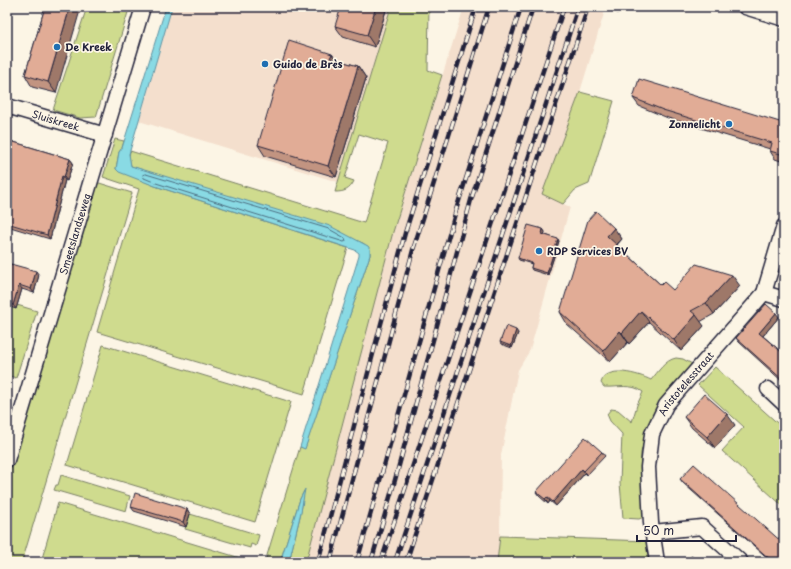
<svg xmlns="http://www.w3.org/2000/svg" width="791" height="569" font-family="'Playpen Sans',sans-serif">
<rect width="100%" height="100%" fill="#fcf5e5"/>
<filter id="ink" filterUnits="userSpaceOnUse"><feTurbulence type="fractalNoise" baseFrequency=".025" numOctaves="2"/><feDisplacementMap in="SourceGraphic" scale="8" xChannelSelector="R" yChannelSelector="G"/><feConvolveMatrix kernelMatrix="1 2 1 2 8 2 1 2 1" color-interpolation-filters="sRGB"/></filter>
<g filter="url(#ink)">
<path fill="#f4dfcd" d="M172,7H391L338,182L139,121Z
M464,7H606L580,92L543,194L570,207L530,350L518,370L501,455L500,536L497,562H306L393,232Z"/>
<path fill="#cfdb8e" stroke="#787e64" d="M87,7H122L129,9L96,117L80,118L53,110Z
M391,7H429L428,70L442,75L393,232L306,562H289L301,512L304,491L300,499L280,562H265L300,447L305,448L370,255V249L363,243L131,166L129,157L130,151L364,223L388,143L359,134L345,178L354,181C350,190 344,192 335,192Z
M580,92L614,101L589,184L575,190L563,204L542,194Z
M115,139L124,141L122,148L119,152L116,169L155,186L348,248L304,394L97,332L139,189L103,177Z
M96,182L132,193L22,562H7V479Z
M7,302L37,311L16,378L7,375Z
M103,345L291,402L255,522L67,465Z
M676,358L683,359L694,365L645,437L641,453V473L646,516L639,519L623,518L620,483L622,434L610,421L607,414L611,409L618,410L632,422L637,405L643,392C632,383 617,388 604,387L601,383C606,364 639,374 651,380C658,372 665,360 676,358Z
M715,367L784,429V507L722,451L744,427L698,385Z
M61,475L130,496L126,511L54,490L56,485H58Z
M58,503L247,560L246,562H41Z
M190,514L259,535L256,546L251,544L250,548L185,529Z
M500,536L648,541L651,562H497Z"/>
<path fill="#89dae4" stroke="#6090a0" d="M166,7H172L129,154L131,166L330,226L368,246L370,249V255L305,449L300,447L359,256V253L355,250L155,186L119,172L116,169L119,152L122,148Z
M305,489L301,512L289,562H280L300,499Z"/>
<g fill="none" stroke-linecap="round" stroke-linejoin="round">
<path stroke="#4b6c7f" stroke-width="1" d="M146,174L329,229L345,238L346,241L344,242L156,183L144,178L143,175Z"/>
<defs>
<g id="minor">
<path d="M745,7L784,19"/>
<path id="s1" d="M7,106L105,135"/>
<path d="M764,293L784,299"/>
<path d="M768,389L784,404"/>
<path id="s2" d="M7,460L143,7"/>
<path d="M653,532L702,527L741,562"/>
<path id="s3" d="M657,562L651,523L648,467L652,434L666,405L764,293L784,226"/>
</g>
</defs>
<use href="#minor" stroke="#22223b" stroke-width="17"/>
<use href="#minor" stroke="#fcf5e5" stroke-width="14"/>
<defs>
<path id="rail" d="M318,562L405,233L476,7
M330,562L413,250L489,7
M357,562L456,210L521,7
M371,562L395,480L471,200L533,7
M381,562L564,7
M395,562L578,7
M406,562L588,7"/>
</defs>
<use href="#rail" stroke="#22223b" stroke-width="4.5"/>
<use href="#rail" stroke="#fcf5e5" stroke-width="3" stroke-dasharray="9" stroke-linecap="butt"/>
</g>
<path fill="#c29481" stroke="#22223b" d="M45,7L56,93L32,87L25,75Z
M387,7L375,47L343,37L335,26Z
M605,7H624L623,11L619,10L618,13L607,10Z
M332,54L336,60L358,66L366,78L336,177L265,156L258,145Z
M633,98L783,123L784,118V162L775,159L770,151V149L668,118L639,106Z
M7,140L70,159L73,163L67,181L65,180L50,239L7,226Z
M614,228L622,239L617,245L661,285L673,290L740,286L714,314L700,322L704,326L681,351L649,322L629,344L628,342L610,362L567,324L560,312Z
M543,229L545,232L544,234L559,241L548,275L532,270L531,268L532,264L519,260L518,258Z
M7,263L39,275L34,293L22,289L16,309L7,306Z
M779,317L763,336L784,354V383L739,342L736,338Z
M518,333L512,348L501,344L500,342Z
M684,417L735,425L715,448L692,428Z
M602,452L605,456L587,475L585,473L556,506L550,501L548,504L539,496L536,492Z
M680,479L784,562H772L683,483Z
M131,507L187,509L190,514L186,527L134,511Z"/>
<path fill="#9e7869" stroke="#22223b" d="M70,7H81L56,93L48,82Z
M376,7H387L375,47L367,35Z
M616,7L619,10L618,13L615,10Z
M620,7H624L623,11L620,8Z
M332,54L340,65L330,58Z
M358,66L366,78L336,177L328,166Z
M70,159L73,163L67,181L64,177Z
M62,176L65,180L50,239L47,235Z
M614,228L622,239L614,247L607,236Z
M543,229L545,232L544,236L542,234Z
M558,239L559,241L548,275L547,273Z
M36,271L39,275L34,293L31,289Z
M732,275L740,286L714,314L706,303Z
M19,285L22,289L16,309L13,305Z
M641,311L649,322L629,344L622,333Z
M776,313L779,317L762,337L759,333Z
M696,315L704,326L681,351L674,340Z
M516,330L518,333L512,348L511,346Z
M620,331L628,342L610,362L603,351Z
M727,414L735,425L715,448L707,437Z
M582,469L585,473L556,506L553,502Z
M547,497L550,501L548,504L545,499Z
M187,509L190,514L186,527L183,522Z"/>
<path fill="#e1ac96" stroke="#22223b" d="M45,7H70L48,82L25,75Z
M341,7H376L367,35L335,26Z
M608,7H616L615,10Z
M289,40L332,54L330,58L358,66L328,166L258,145Z
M639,79L783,123L784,118V155L770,151L772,143L663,110L633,98Z
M7,140L70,159L64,177L62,176L47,235L7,223Z
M596,211L614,228L607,236L661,285L664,282L673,290L696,264L732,275L706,303L691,311L696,315L674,340L641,311L622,333L620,331L603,351L560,312L588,220Z
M528,225L543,229L542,234L558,239L547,273L531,268L532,263L518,258Z
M7,263L36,271L31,289L19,285L13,305L7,303Z
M766,304L776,313L759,333L784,354V381L736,338Z
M506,326L516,330L511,346L500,342Z
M704,394L727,414L707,437L684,417Z
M585,437L602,452L584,471L582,469L553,502L547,497L545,499L536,492Z
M694,464L784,544V562H773L680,479Z
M135,493L187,509L183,522L131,507Z
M691,556L701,562H691Z"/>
</g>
<g fill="#1f6fb2" stroke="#fcf5e5" stroke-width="1.5">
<circle cx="57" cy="47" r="4"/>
<circle cx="265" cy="64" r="4"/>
<circle cx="729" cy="124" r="4"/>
<circle cx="539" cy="251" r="4"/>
</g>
<g text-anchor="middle" stroke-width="3.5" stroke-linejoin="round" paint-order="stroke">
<g font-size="10" font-weight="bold" fill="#22223b" stroke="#fcf5e5" text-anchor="start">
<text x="65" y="51">De Kreek</text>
<text x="273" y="68">Guido de Brès</text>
<text x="721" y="128" text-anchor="end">Zonnelicht</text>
<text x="547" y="255">RDP Services BV</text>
</g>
<g font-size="10" fill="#22223b" stroke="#fcf5e5">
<text dy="4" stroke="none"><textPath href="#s1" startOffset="51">Sluiskreek</textPath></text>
<text dy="4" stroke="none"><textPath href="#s2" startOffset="236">Smeetslandseweg</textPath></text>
<text dy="4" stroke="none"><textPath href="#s3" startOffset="190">Aristotelesstraat</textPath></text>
</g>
</g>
<rect width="791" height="569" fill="none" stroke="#fcf5e5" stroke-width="24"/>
<rect x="12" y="12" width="767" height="545" fill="none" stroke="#22223b" stroke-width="1.5" filter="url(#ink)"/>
<path d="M637 535v6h99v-6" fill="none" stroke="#22223b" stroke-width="2"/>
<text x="643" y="535" font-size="12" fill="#22223b" stroke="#fcf5e5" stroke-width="3" paint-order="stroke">50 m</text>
</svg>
